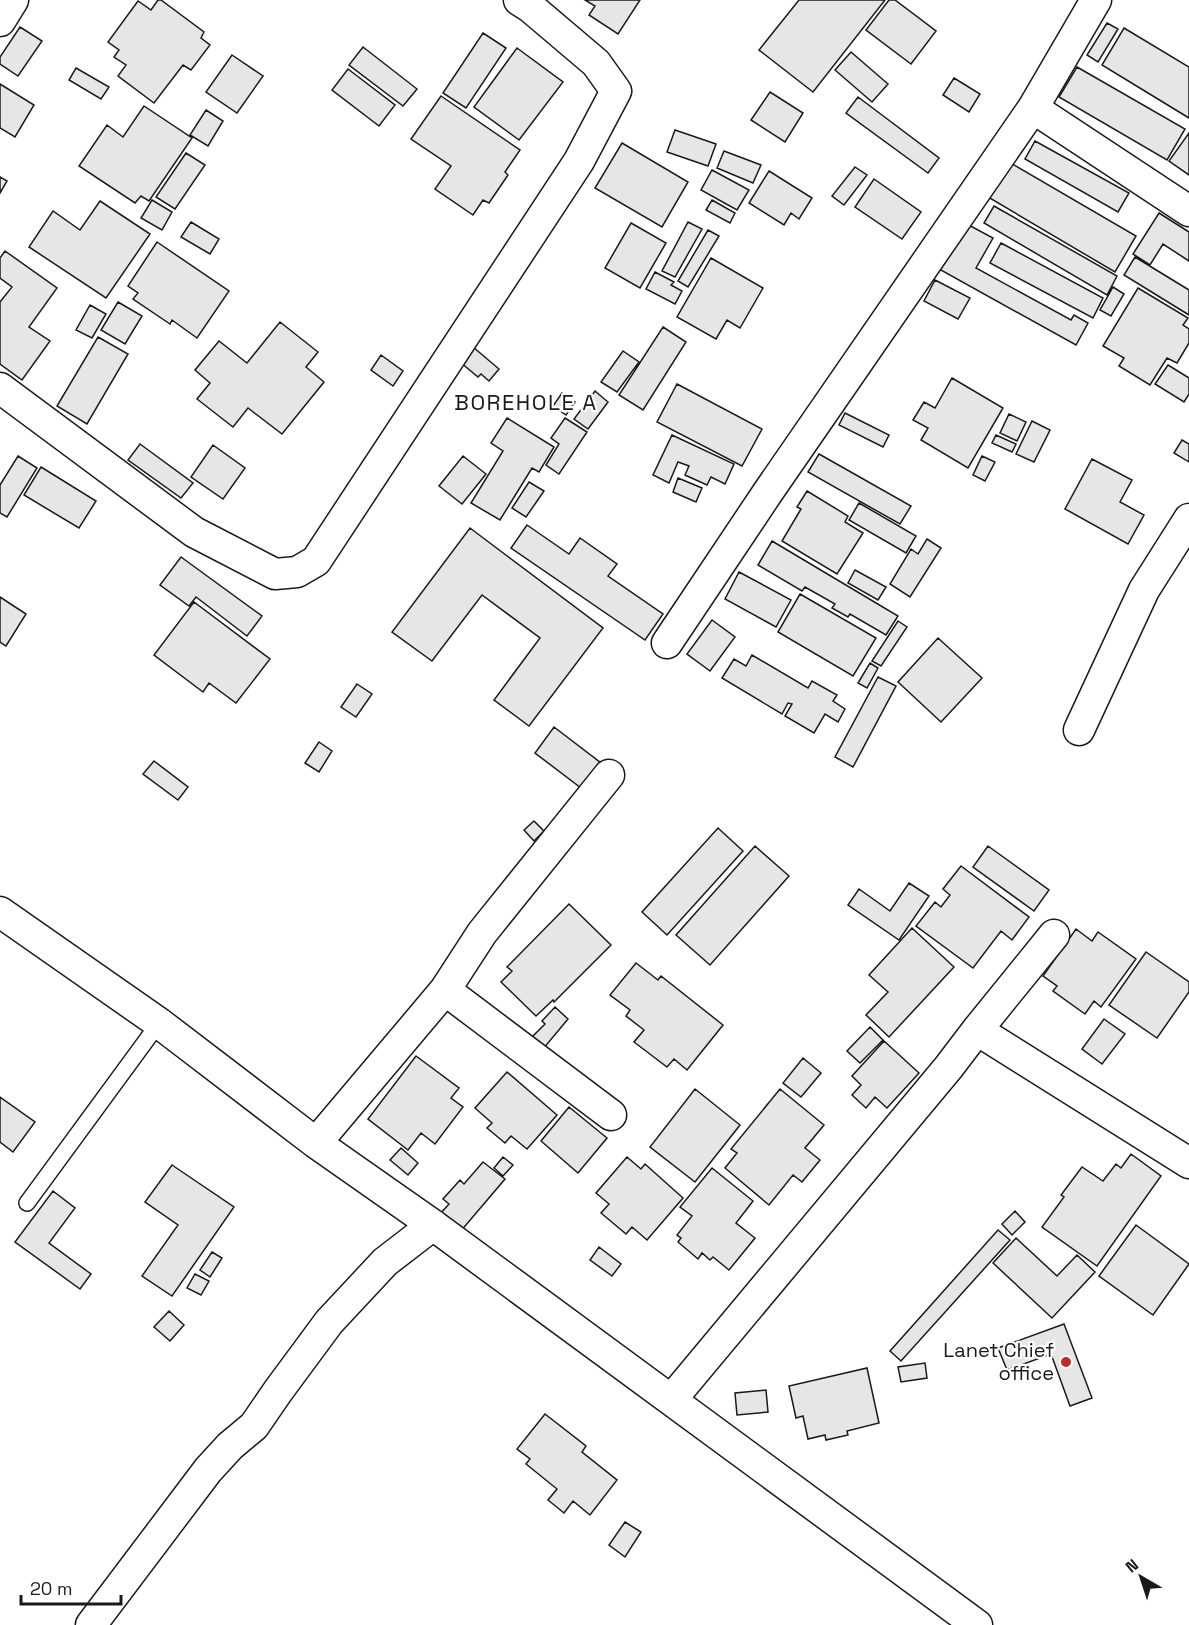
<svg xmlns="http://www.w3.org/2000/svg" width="1189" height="1625" font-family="'Space Grotesk',sans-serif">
<rect width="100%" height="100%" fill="#fff"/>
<path fill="#e6e6e6" stroke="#1a1a1a" stroke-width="1.5" d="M158,0H161L204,32L201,38L210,45L191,70L183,65L154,103L118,76L126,65L114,57L119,50L108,42L138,1L151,10Z
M585,0H640L618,34L589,15L595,6Z
M799,0H885L813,92L759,50Z
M889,0H895L936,31L911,64L866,30Z
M1107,23L1118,29L1098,62L1087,55Z
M20,27L42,41L18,76L0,64V57Z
M1124,28L1189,67V118L1102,65Z
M483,33L506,48L466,108L443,93Z
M363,47L417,89L403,106L349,65Z
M517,48L563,82L519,140L474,107Z
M851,52L888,84L872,102L835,70Z
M232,55L263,76L237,113L206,92Z
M1077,67L1185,129L1167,160L1059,97Z
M76,68L109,87L101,99L69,80Z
M348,69L395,105L379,126L332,90Z
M954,78L980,94L969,112L943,95Z
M0,84L34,105L15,137L0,128Z
M770,92L803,113L785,142L751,120Z
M441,96L520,150L505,172L508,175L489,203L483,200L473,215L435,189L451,166L411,139Z
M858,97L939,158L928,173L846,113Z
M144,106L192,138L149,201L141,196L135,203L79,166L107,125L123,137Z
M206,110L223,121L208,146L190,135Z
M675,130L716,144L708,166L667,152Z
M1189,133V175L1169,161Z
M1035,141L1129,193L1118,212L1025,159Z
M622,143L688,182L662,227L595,188Z
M724,151L761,165L753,183L717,168Z
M186,153L205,165L175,209L156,197Z
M1009,162L1136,236L1115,272L988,197Z
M855,167L867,175L844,205L832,196Z
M712,170L749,190L737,210L701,190Z
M769,171L812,198L799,219L791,213L784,225L749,203Z
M0,177L7,181L0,193Z
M874,179L921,212L902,239L855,207Z
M152,200L172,212L162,230L141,218Z
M712,200L735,213L730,223L706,210Z
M100,201L150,234L106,298L29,247L53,211L80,230Z
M994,206L1117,276L1107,295L984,223Z
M1159,213L1189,232V261L1163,244L1150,265L1133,254Z
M191,222L219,239L210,254L181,237Z
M688,222L702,229L675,277L662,271Z
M631,223L666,243L640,288L605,268Z
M965,223L993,238L976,268L1071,320L1074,315L1088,323L1076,345L939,269Z
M708,230L719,236L688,287L678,281Z
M157,242L229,291L197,338L172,320L170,324L133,299L138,293L128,286Z
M1001,243L1103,298L1093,318L990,263Z
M5,251L57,288L29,327L50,341L22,380L0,364V302L12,287L0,278V258Z
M1135,257L1189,290V315L1124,275Z
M711,258L763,288L740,328L727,320L716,339L677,317Z
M655,272L674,282L671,285L682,291L675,304L646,289Z
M935,280L970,298L958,319L924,301Z
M1113,287L1124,294L1111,316L1100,310Z
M1138,288L1188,318L1183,325L1189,329V343L1177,363L1167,358L1150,385L1119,366L1124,358L1103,346Z
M118,302L142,316L125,344L101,330Z
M90,305L106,314L92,338L76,330Z
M280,322L318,352L306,367L324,382L282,434L248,408L233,427L197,399L210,383L195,370L219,341L247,363Z
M663,327L686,342L643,410L619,395Z
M98,337L128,354L87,424L57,406Z
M473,347L499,369L489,381L481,374L478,377L460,362Z
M623,351L639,362L617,392L601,382Z
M381,355L403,371L393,386L371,370Z
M1168,365L1189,378V394L1184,402L1155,384Z
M952,378L1003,408L968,468L921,440L928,428L913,420L924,402L935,408Z
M677,384L762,429L742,466L657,422Z
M595,391L608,402L588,429L574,419Z
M562,393L575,402L566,415L553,406Z
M845,413L889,435L883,447L839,425Z
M1009,414L1026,422L1017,441L1000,433Z
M507,418L554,447L539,472L532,468L500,520L471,503L503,451L491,443Z
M565,418L587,432L559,474L546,465L559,444L551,438Z
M1032,421L1050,430L1034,462L1016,454Z
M672,435L734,464L725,484L711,477L707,485L685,475L689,466L678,462L669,483L653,475Z
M996,435L1016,444L1012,452L992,443Z
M1182,440L1189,444V462L1174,453Z
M140,444L193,483L181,498L128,460Z
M213,445L245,468L223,499L191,477Z
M819,454L911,506L900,524L808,472Z
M18,456L37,468L7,517L0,513V485Z
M463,456L486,474L462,504L439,486Z
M982,456L995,462L985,481L973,475Z
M1092,459L1132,480L1120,502L1144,515L1128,544L1065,509Z
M41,467L96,501L79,528L24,495Z
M678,478L702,488L696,502L673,492Z
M529,482L544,491L526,517L512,508Z
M807,491L848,516L845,522L863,533L837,574L782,541L801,509L797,507Z
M859,503L916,536L906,553L849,520Z
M527,525L569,554L580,538L617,564L608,576L663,614L645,640L511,548Z
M470,528L603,628L529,726L494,700L540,638L482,595L432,661L392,632Z
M927,539L941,548L910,597L890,584L911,549L918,554Z
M772,541L898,616L886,635L850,614L848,617L832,608L835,604L805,587L802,591L758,565Z
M181,557L262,616L247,636L196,597L189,606L160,585Z
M855,570L886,587L878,600L848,583Z
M739,572L791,600L776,627L725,599Z
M800,594L876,638L853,676L778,632Z
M0,597L26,614L6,646L0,642Z
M194,602L270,659L236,703L209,683L203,692L154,655Z
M712,620L735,637L710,671L687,654Z
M898,621L907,627L881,666L872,661Z
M938,638L982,678L941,722L898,682Z
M752,655L808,688L812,681L837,695L833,701L845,709L838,722L825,714L814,733L785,716L792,704L788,703L782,714L722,678L734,659L746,666Z
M870,663L878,668L867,688L858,683Z
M878,677L896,686L853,767L835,757Z
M357,684L372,694L356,717L341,707Z
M554,727L601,763L581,788L535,753Z
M319,742L332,751L319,772L305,763Z
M154,761L188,787L178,800L143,774Z
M534,821L544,831L534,841L524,830Z
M718,828L743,851L667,935L642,912Z
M755,846L789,876L710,965L676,935Z
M988,846L1049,890L1034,911L973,867Z
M961,866L1029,917L1012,940L1001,931L973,968L916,926L935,902L941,907L950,895L943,889Z
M909,883L929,896L899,940L848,905L859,889L890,911Z
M569,904L611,945L554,1002L553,1000L536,1016L501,982L512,971L507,967Z
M912,928L954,967L889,1037L866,1015L888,992L869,975Z
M1076,929L1092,941L1098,932L1136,959L1101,1007L1094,1001L1085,1014L1053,991L1057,986L1043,976Z
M1146,952L1189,982V992L1157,1038L1109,1005Z
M636,963L658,980L661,976L723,1025L687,1070L674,1059L667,1067L634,1042L644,1030L626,1016L630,1010L610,995Z
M555,1007L568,1019L543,1049L531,1038L545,1024L542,1021Z
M1104,1019L1125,1034L1102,1064L1082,1049Z
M870,1027L883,1040L860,1063L847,1051Z
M884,1041L919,1073L887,1108L875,1097L866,1108L852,1095L861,1085L852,1076Z
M416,1056L459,1088L451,1098L463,1107L435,1144L421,1133L408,1150L368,1119Z
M803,1058L821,1073L801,1097L783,1083Z
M507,1072L557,1115L527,1149L511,1136L505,1143L487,1128L492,1123L475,1108Z
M695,1089L740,1125L695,1182L650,1147Z
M780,1089L824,1125L805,1148L820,1160L802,1182L793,1175L769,1205L725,1168L737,1153L731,1149Z
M0,1097L35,1122L13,1152L0,1142Z
M569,1107L607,1138L578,1173L541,1141Z
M401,1148L418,1163L408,1175L390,1160Z
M1131,1154L1161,1176L1097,1266L1042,1227L1064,1197L1061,1195L1082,1167L1103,1181L1116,1164L1121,1168Z
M503,1157L513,1165L503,1176L494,1168Z
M627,1157L641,1169L645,1164L683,1198L647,1240L632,1227L626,1234L601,1213L609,1204L596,1193Z
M483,1162L505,1179L460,1232L439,1215L449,1204L443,1199L460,1180L464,1184Z
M172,1165L234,1207L172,1296L142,1276L178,1225L145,1202Z
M712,1168L753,1201L736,1223L755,1238L729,1270L713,1257L710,1260L702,1253L698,1259L678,1242L681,1238L677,1235L692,1216L680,1207Z
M53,1191L75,1208L49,1243L91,1274L80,1289L15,1242Z
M1015,1211L1025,1222L1012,1235L1002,1224Z
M1136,1225L1189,1264L1153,1315L1099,1276Z
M998,1230L1010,1240L901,1361L890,1351Z
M1016,1238L1057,1276L1077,1255L1095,1272L1052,1318L993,1263Z
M599,1247L621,1264L612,1276L590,1260Z
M212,1252L222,1258L210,1277L200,1270Z
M195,1274L209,1281L201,1295L187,1288Z
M169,1311L184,1325L170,1341L154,1327Z
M1064,1324L1092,1398L1070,1406L1051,1354L1007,1370L998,1348Z
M925,1363L927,1378L901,1382L898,1367Z
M867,1368L879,1423L847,1431L848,1435L826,1440L825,1435L808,1439L803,1416L796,1418L789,1386Z
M766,1390L768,1412L737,1415L735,1393Z
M545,1414L586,1446L582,1452L617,1480L590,1515L573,1501L564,1513L548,1500L557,1489L526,1464L530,1459L517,1449Z
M625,1522L641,1532L625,1557L609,1545Z"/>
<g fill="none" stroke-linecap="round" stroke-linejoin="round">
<defs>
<path id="service" d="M27,1203L159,1023"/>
<path id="minor" d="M0,21L13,0
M1033,108L1189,211
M0,388L194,532L275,574L297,572L316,561L579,161L616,91L596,63L530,7L519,0
M667,643L768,492L1033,108L1096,0
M1079,730L1144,590L1189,519
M0,912L159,1023L316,1143L433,1225L977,1625
M445,990L611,1115
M977,1030L1189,1163
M316,1143L445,990L482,933L609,775
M671,1400L948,1068L977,1030L1054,935
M91,1625L208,1470L230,1446L254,1426L278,1391L329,1322L385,1262L433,1225"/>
</defs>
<use href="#service" stroke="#1a1a1a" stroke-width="18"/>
<use href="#minor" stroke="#1a1a1a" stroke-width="33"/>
<use href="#service" stroke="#fff" stroke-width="15"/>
<use href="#minor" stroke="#fff" stroke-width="30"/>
</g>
<circle fill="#c62828" stroke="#fff" stroke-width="2" cx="1066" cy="1362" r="6"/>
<g text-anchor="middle" stroke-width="4.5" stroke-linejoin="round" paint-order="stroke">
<g font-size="20" fill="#1a1a1a" stroke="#fff" text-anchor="end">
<text x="1054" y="1357">Lanet Chief<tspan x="1054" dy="23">office</tspan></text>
</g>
<g font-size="22" letter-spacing="1.5" fill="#1a1a1a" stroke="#fff">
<text x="526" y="410">BOREHOLE A</text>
</g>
</g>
<g transform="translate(1141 1577) rotate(321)" stroke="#ffffff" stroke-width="4.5" paint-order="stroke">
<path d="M0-4.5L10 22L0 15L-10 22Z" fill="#1a1a1a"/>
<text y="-9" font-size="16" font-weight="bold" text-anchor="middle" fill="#1a1a1a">N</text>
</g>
<path d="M21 1595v9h100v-9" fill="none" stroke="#1a1a1a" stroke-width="3"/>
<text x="30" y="1595" font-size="18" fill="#1a1a1a" stroke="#ffffff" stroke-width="4.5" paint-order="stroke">20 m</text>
</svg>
